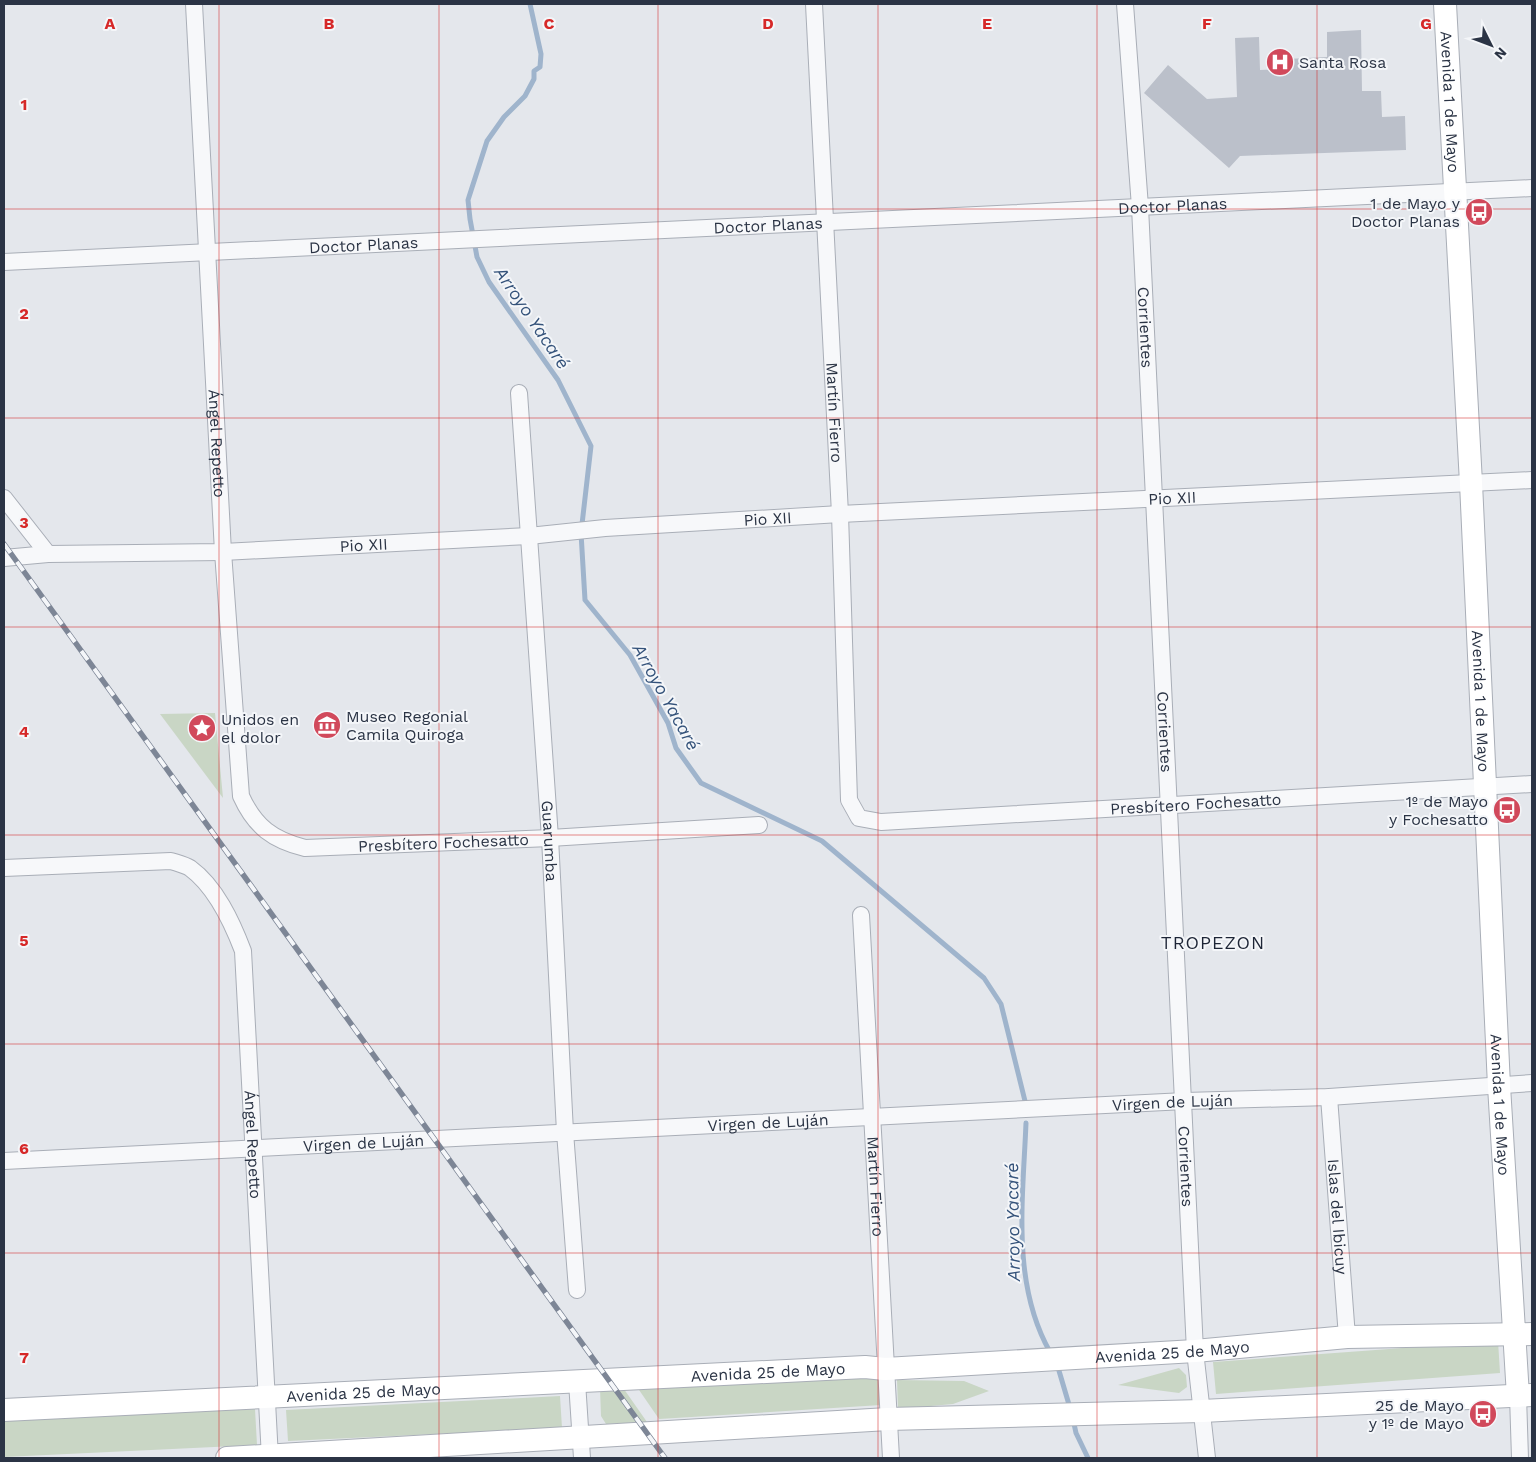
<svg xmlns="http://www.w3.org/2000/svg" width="1536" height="1462" font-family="'Work Sans',sans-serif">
<rect width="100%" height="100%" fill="#e4e7ec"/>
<path fill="#c9d6c5" d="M215,713L223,798L160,714Z
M1498,1341L1500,1373L1216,1394L1213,1362Z
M1179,1368L1186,1375L1187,1387L1179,1393L1118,1385Z
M880,1374L881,1405L659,1419L637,1387Z
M897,1380L964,1381L989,1391L953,1404L898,1409Z
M619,1382L647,1422L606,1424L601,1416L600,1388Z
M560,1396L562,1428L288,1441L286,1410Z
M255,1409L257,1445L4,1457V1421Z"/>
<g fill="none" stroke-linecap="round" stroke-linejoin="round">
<path stroke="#9fb4cc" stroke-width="5" d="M530,4L541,54L540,67L534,71V79L525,96L504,117L487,141L468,200L470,219L477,257L489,282L558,380L591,446L581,533L585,600L630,655L668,723L676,748L701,783L822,841L984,978L1001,1004L1025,1101
M1026,1123C1023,1199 1011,1283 1050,1352
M1057,1364L1070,1408
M1073,1419L1076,1433L1088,1458"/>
</g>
<path fill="#bbc0ca" d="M1361,30L1362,91H1381L1382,117L1405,116L1406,150L1240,156L1229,168L1144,93L1168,65L1207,99L1237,97L1235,38L1259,37L1260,70L1288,69L1287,59L1327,57V32Z"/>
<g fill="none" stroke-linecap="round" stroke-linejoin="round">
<defs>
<g id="street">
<path id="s1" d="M194,4L223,552L241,796C255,827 273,840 305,848L550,838L759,825"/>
<path id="s2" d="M814,4L840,514L849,800L859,818L881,822L1532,784"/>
<path id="s3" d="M1125,4L1140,207L1195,1351L1207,1458"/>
<path id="s4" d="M4,262L1532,188"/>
<path id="s5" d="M519,393L550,838L565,1132L577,1290"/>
<path d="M4,498L48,554"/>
<path id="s6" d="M4,558L48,554L223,552L529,536L605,528L840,514L1532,480"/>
<path id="s7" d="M4,868L171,861C177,863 185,865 190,868C216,887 232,922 243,951L270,1458"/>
<path id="s8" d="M861,915L891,1458"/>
<path id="s9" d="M1329,1097L1347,1337"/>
<path id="s10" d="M4,1161L1185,1101L1329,1097L1532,1083"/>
<path d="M577,1382L582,1458"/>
<path d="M1518,1396L1520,1458"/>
</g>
<g id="secondary">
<path id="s11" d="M1445,4L1471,483L1499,1086L1518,1396"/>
<path id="s12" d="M4,1410L865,1367L885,1369L1195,1351L1347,1337L1532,1334"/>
<path d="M227,1458L888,1419L1202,1411L1532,1395"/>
</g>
</defs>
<use href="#street" stroke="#a9aeb7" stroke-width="18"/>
<use href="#secondary" stroke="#a9aeb7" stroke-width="24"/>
<use href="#street" stroke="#f7f8fa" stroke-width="16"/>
<use href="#secondary" stroke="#fff" stroke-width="22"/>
<defs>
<path id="rail" d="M4,544L665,1458"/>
</defs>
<use href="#rail" stroke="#7d8696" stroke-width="5.5"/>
<use href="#rail" stroke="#f4f6f9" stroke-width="4" stroke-dasharray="11" stroke-linecap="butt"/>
</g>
<path fill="none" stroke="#d62828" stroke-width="1" stroke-opacity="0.55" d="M219,4V1458M439,4V1458M658,4V1458M878,4V1458M1097,4V1458M1317,4V1458M4,209H1532M4,418H1532M4,627H1532M4,835H1532M4,1044H1532M4,1253H1532"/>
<defs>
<symbol id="hospital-disc" viewBox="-11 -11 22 22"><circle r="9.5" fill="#d1495b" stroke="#f4f6f9"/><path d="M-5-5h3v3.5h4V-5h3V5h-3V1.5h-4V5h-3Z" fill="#fff"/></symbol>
<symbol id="bus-disc" viewBox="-11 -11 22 22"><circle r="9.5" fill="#d1495b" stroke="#f4f6f9"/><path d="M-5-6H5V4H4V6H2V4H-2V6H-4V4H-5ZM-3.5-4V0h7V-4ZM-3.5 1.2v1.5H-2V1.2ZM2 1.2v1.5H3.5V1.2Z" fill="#fff"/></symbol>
<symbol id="museum-disc" viewBox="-11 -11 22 22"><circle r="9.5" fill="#d1495b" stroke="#f4f6f9"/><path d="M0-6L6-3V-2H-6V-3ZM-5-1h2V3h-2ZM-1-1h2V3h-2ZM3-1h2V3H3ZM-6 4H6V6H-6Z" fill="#fff"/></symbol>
<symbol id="sight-disc" viewBox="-11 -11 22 22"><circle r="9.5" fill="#d1495b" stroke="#f4f6f9"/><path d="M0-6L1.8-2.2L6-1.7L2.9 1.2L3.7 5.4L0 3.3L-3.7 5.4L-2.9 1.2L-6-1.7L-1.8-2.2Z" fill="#fff"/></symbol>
</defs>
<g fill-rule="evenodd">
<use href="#hospital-disc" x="1264" y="46" width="32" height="32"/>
<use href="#bus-disc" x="1463" y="196" width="32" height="32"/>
<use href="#museum-disc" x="311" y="709" width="32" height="32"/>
<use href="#sight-disc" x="186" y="712" width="32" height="32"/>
<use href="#bus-disc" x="1491" y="794" width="32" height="32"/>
<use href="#bus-disc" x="1467" y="1398" width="32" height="32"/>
</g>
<g text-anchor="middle" stroke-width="4" stroke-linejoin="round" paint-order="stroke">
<g font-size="16" fill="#2b3445" stroke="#f4f6f9" text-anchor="start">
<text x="1299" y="68">Santa Rosa</text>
<text x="1460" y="209" text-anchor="end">1 de Mayo y<tspan x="1460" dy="18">Doctor Planas</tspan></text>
<text x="346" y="722">Museo Regonial<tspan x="346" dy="18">Camila Quiroga</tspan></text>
<text x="221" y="725">Unidos en<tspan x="221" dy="18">el dolor</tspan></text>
<text x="1488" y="807" text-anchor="end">1º de Mayo<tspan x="1488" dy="18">y Fochesatto</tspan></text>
<text x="1464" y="1411" text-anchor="end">25 de Mayo<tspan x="1464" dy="18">y 1º de Mayo</tspan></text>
</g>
<g font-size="16" fill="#2b3445" stroke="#f4f6f9">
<text dy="6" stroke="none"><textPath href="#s11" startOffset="98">Avenida 1 de Mayo</textPath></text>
<text dy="6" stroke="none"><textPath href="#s4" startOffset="1170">Doctor Planas</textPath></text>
<text dy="6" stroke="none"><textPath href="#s4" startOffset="765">Doctor Planas</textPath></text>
<text dy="6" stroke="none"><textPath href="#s4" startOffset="360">Doctor Planas</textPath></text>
<text dy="6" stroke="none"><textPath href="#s3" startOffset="324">Corrientes</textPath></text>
<text dy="6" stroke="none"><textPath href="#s2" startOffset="409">Martín Fierro</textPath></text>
<text dy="6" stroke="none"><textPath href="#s1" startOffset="440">Ángel Repetto</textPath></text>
<text dy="6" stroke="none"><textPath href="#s6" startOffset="1170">Pio XII</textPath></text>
<text dy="6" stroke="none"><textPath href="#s6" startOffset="765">Pio XII</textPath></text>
<text dy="6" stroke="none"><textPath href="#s6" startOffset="360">Pio XII</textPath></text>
<text dy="6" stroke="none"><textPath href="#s11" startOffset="698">Avenida 1 de Mayo</textPath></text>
<text dy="6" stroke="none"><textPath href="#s3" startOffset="729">Corrientes</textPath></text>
<text dy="6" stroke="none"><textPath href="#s2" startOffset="1155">Presbítero Fochesatto</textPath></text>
<text dy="6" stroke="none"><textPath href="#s5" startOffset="449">Guarumba</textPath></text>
<text dy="6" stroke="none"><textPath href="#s1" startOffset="1018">Presbítero Fochesatto</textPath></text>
<text dy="6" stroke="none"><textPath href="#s10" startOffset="1170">Virgen de Luján</textPath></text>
<text dy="6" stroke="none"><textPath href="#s11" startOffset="1102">Avenida 1 de Mayo</textPath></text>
<text dy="6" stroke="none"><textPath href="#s10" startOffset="765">Virgen de Luján</textPath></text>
<text dy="6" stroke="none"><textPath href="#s10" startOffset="360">Virgen de Luján</textPath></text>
<text dy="6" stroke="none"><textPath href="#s7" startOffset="481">Ángel Repetto</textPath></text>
<text dy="6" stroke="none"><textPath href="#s3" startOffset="1164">Corrientes</textPath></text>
<text dy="6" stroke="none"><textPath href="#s8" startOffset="272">Martín Fierro</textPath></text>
<text dy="6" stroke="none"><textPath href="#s9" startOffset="120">Islas del Ibicuy</textPath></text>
<text dy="6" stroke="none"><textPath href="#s12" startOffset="1170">Avenida 25 de Mayo</textPath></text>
<text dy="6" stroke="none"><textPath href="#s12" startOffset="765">Avenida 25 de Mayo</textPath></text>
<text dy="6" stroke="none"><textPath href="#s12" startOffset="360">Avenida 25 de Mayo</textPath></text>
</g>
<g font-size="18" font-style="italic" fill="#34527a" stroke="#f4f6f9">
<text transform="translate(532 318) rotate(56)" y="6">Arroyo Yacaré</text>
<text transform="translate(666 697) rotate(61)" y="6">Arroyo Yacaré</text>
<text transform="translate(1013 1222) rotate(-91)" y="6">Arroyo Yacaré</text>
</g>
<g font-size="18" letter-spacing="1" fill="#1d2536" stroke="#f4f6f9">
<text x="1213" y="949">TROPEZON</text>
</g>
</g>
<g font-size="16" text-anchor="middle" font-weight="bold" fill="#d62828" stroke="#f4f6f9" stroke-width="4" stroke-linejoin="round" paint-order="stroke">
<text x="110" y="29">A</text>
<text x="329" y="29">B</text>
<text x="549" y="29">C</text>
<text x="768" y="29">D</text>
<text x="987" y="29">E</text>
<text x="1207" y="29">F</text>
<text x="1426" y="29">G</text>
<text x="24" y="110">1</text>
<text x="24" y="319">2</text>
<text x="24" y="528">3</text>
<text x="24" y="737">4</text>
<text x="24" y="946">5</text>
<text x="24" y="1154">6</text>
<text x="24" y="1363">7</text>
</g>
<rect width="1536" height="1462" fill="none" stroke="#2b3445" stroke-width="10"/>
<g transform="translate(1491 45) rotate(132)" stroke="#f4f6f9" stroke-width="4" paint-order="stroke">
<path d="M0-4L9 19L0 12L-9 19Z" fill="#2b3445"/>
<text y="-8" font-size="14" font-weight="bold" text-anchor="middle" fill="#2b3445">N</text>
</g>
</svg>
